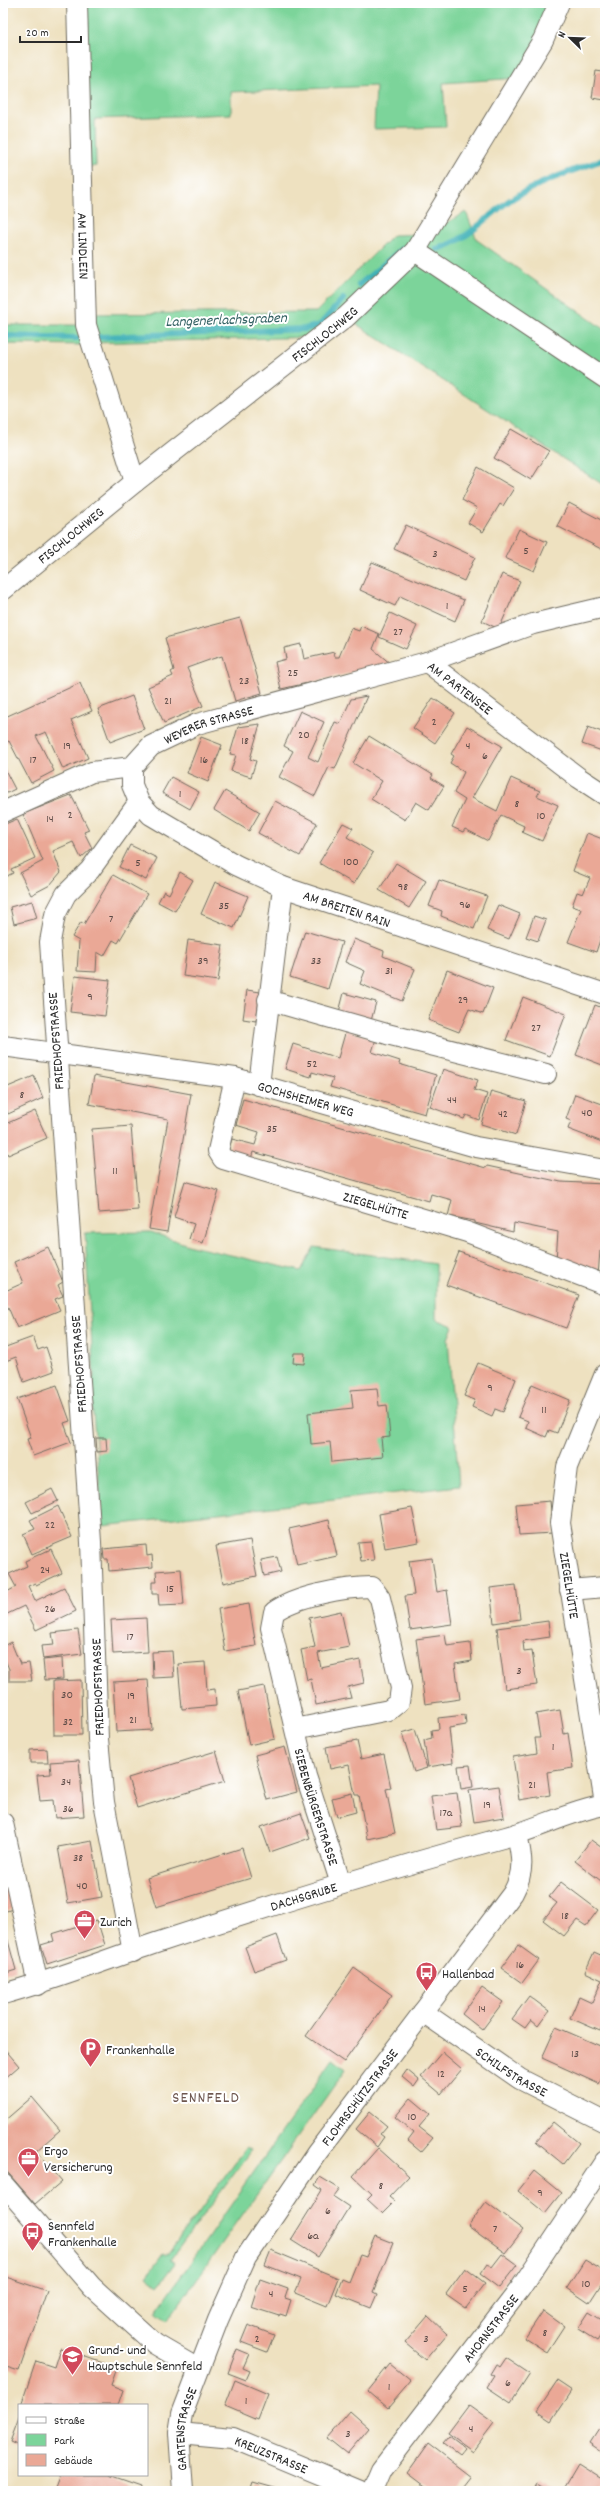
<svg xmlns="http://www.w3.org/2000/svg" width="608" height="2494" font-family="Dekko,sans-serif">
<rect width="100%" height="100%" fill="#fff"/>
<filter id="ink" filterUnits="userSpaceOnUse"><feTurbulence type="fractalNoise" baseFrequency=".025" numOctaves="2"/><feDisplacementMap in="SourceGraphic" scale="8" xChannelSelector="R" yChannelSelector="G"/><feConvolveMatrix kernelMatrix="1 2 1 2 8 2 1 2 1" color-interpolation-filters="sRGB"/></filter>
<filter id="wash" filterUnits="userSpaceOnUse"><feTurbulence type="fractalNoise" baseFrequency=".012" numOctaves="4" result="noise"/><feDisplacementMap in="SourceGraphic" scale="16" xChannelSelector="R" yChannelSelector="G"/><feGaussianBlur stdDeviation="0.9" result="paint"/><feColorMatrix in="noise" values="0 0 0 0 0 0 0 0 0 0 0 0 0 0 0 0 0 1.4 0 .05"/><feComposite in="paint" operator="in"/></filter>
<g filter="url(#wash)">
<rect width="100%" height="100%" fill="#eee1c0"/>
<path fill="#7cd49a" stroke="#548062" d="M78,3H558L520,78L443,83L446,127L374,129L376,86L231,92V114L95,119L96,166L83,168Z
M466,212L477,240L605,330V486L347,318L320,337L90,343L91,345L3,344V325H86V314L316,312L393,235L426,234Z
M151,1232L191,1246L301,1271L314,1247L436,1264V1319L453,1326L448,1339L459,1486L103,1526L90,1379L94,1378L85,1233Z
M333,2059L346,2069L167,2321L156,2312Z
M247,2147L252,2150L170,2260L175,2263L158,2285L147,2276L163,2254L166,2256Z"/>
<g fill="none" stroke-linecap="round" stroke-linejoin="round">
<path stroke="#40b1b7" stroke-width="6" d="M437,249C466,242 486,217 510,200C540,181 572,171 605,159
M359,285L402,249
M3,336L77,338
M99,337L305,329L320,325L343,299"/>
</g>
<g id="blocks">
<path fill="#eaa896" d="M604,67L605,100L592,98L596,71L603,72Z
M511,429L549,451L531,480L494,458Z
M478,467L514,488L503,506L500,504L483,532L468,523L477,508L462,500Z
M569,503L605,522V551L557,526Z
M406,525L475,557L464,581L394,549Z
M519,529L547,542L534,571L505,558Z
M372,562L464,600L455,621L400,596L395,606L360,590Z
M502,574L520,581L499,629L482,621Z
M390,613L417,626L406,649L379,637Z
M240,618L262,693L235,701L222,656L212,659L187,668L203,706L164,723L148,687L173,676L171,672L174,670L165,638Z
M361,626L379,634L373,649L391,664L281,689L275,662L286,659L284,648L301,644L304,659L334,652L335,657H339L351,628L359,631Z
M80,683L92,711L71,720L88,758L63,769L46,732L36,736L54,771L31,783L9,741L3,744V718Z
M132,696L144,729L110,742L98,709Z
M367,696L335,769L329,767L315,796L279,777L293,751L284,746L300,711L324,722L308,757L318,762L335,722L340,724L351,699Z
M433,698L455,713L435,743L413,728Z
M260,724L250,759L256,761L251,777L231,771L236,755L230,754L238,727Z
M467,726L502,746L472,798L497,811L511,778L540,791L537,796L558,805L542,841L522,832L524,826L501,815L488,841L465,829L463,832L452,827L465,800L454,793L464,772L450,763L454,756L451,754Z
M588,727L605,733V752L582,744Z
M369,736L433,775L431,778L444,786L429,810L416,802L405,820L371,799L382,781L353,763Z
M201,737L222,745L208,782L187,773Z
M3,766L15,789L3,795Z
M171,777L199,792L190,809L162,793Z
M225,791L260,812L249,831L214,810Z
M71,795L89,830L84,832L92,848L81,858L73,842L53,851L61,872L50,885L31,895L20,873L43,861L23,814Z
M275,801L317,823L300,856L258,833Z
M17,819L35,858L11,869L13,873L3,878V825Z
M343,823L353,828L347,837L373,853L354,884L319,863Z
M587,833L605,840V925L596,952L568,942L581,909L572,906L577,892L583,894L590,878L573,871Z
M130,845L157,858L146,880L119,867Z
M396,863L426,881L409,908L379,890Z
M180,872L193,880L175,911L158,902L164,891L169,894Z
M113,875L147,894L118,943L113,940L104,956L97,952L96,972L77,971L79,941L72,937L81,922L84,924Z
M439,880L487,896L474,929L441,916L442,911L429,906Z
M215,882L248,896L234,928L201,914Z
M32,901L37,918L14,924L10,907Z
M498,905L520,914L509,939L487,930Z
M534,916L546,920L538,941L526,937Z
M305,931L342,942L328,989L290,977Z
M354,939L384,951L383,956L415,969L402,1001L360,984L365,971L345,962Z
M188,940L223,945L218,981L183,976Z
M447,970L493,988L483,1014L469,1009L459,1032L428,1020Z
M75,976L110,980L105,1016L70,1012Z
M247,990L260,992L256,1021L243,1019Z
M344,993L376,1002L371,1021L339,1012Z
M523,997L566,1014L550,1056L506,1040Z
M595,1005L605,1009V1066L576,1055Z
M346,1030L376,1039L372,1052L400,1061L399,1064L436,1075L425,1114L330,1087L333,1078L312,1072L311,1077L285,1069L293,1044L338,1058Z
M443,1069L478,1080L474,1090L487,1094L479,1120L466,1115L464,1119L430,1107Z
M34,1076L43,1098L8,1114L3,1101V1089Z
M94,1076L191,1094L167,1232L149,1229L168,1119L89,1104Z
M491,1091L526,1101L516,1135L481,1124Z
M575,1094L605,1105V1134L602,1142L568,1129L571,1121L566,1119Z
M243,1099L486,1168L487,1166L561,1182L605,1184V1252L600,1251L598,1276L556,1260L558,1232L514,1223L513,1232L475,1223V1221L448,1216L452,1200L431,1194L429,1201L253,1152L251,1159L228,1152L232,1139L255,1145L259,1132L236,1125Z
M35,1111L47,1138L8,1155L3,1144V1125Z
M131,1126L138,1210L99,1213L92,1129Z
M185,1181L219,1191L203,1243L189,1239L194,1224L174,1217Z
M48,1247L63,1282L58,1285L63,1296L55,1299L60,1310L17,1328L8,1307L3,1309V1292L23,1283L14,1262Z
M459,1252L579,1295L566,1328L446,1285Z
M33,1337L38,1350L46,1347L54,1371L24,1382L16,1357L3,1362V1348Z
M294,1353H305L304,1364L293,1363Z
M478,1363L516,1379L503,1412L495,1409L492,1416L472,1407L475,1400L464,1396Z
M532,1384L570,1400L557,1433L549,1430L546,1437L526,1428L528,1421L518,1417Z
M57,1385L70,1421L64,1423L71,1442L33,1456L27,1439L31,1438L17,1399Z
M377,1388L379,1406L387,1405L390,1437L381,1438L383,1457L332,1462L330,1442L311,1444L308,1413L353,1408L351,1390Z
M96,1438H106L107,1451L97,1452Z
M52,1489L58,1501L32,1513L26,1502Z
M550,1501L553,1533L519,1535L516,1504Z
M58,1506L72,1537L32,1554L23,1534L35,1529L30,1520Z
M412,1508L419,1542L385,1548L379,1514Z
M329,1520L337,1556L297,1565L289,1529Z
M250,1540L257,1576L223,1583L216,1546Z
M371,1542L374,1560L361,1561L358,1543Z
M146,1545L147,1556L152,1555L153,1567L109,1571L108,1559H104L103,1549Z
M51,1549L62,1573L36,1585L35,1583L28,1586L35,1601L64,1587L76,1611L36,1630L24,1606L3,1616V1594L16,1587L9,1574L27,1566L25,1561Z
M277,1557L281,1572L264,1576L261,1560Z
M432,1558L437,1592L447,1590L452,1624L410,1630L405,1596L414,1595L409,1561Z
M181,1569L184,1605L159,1606L158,1594H152V1582H157L156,1571Z
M516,1585L520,1619L494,1623L490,1588Z
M249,1604L256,1646L225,1651L218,1609Z
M341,1611L349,1647L318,1653L321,1668L360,1660L364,1683L348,1687L351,1698L316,1705L311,1679L307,1680L301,1650L315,1647L309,1618Z
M146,1618L148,1652L113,1654L111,1620Z
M548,1621L550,1637L523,1641L524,1652L532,1651L537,1685L505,1689L497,1628Z
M78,1630L82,1654L43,1659L41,1646L54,1645L52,1633Z
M445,1635L447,1646L470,1643L472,1661L455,1664L460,1699L425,1704L416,1639Z
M11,1642L20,1664L29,1663L32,1681H9V1669L3,1655V1646Z
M172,1651L174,1677L153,1678L152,1652Z
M62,1658L63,1679L45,1680L43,1660Z
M205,1662L207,1690L215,1689L216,1706L182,1709L178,1664Z
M81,1680L82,1735H54L53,1681Z
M148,1680L152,1730L116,1732L113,1682Z
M264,1686L275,1739L249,1745L238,1691Z
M560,1710L564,1734L568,1733L573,1768L547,1772L550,1795L519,1800L513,1757L537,1753L535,1738H540L536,1714Z
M465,1715L466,1725L449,1728L453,1763L428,1767L424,1740L432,1738L431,1730L439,1729L438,1718Z
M415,1729L427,1768L414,1772L402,1733Z
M357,1741L361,1759L384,1754L391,1788L386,1789L395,1833L367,1839L359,1795H355L349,1765L330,1769L326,1747Z
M285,1747L297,1792L267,1800L255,1755Z
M47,1749L48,1763H30V1750Z
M216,1751L225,1781L137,1808L128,1778Z
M79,1760L84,1816L55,1818L53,1800L40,1801L37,1775L51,1774L50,1762Z
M470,1765L473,1787L461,1789L458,1766Z
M499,1786L504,1817L474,1822L469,1790Z
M352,1793L356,1812L337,1817L332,1798Z
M457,1793L462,1827L436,1830L431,1796Z
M301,1813L310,1838L270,1852L261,1827Z
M591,1840L605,1850V1884L575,1861Z
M92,1841L102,1897L68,1903L58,1847Z
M242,1848L251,1878L156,1907L147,1878Z
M3,1877L13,1909L3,1912Z
M561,1882L598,1910L586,1926L577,1920L564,1936L543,1920L557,1903L549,1897Z
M97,1920L105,1945L47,1964L41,1945L54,1941L52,1934Z
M277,1935L286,1960L254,1971L245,1947Z
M7,1937L16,1970L3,1974V1938Z
M518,1945L539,1960L522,1983L501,1968Z
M594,1952L605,1957V2019L600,2031L570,2018L579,1997L592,2003L602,1980L585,1972Z
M354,1968L392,1995L344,2062L306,2036Z
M482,1987L503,2002L482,2030L462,2014Z
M529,1996L549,2011L538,2026L531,2020L525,2028L512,2019Z
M556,2027L605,2048V2071L599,2084L542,2058Z
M3,2047L19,2066L3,2080Z
M442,2052L462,2069L441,2094L421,2077Z
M407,2070L419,2080L414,2087L402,2077Z
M32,2097L60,2130L36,2151L62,2181L35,2204L3,2167V2122Z
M411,2098L430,2114L419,2127L433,2138L421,2152L408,2141L414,2133L395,2117Z
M370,2112L387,2126L380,2134L384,2137L377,2147L356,2129Z
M553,2122L579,2143L563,2164L536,2142Z
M378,2148L409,2176L389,2197L394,2201L382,2213L367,2199L372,2194L353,2176Z
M534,2171L561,2193L545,2213L518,2191Z
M320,2177L340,2189L334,2197L349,2207L318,2257L291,2240L322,2190L315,2185Z
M486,2202L523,2230L505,2253L468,2226Z
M375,2236L393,2243L373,2292L377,2294L371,2308L336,2294L342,2279L349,2282L360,2255L366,2257Z
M271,2250L338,2278L327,2306L295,2293L301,2279L265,2265Z
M502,2254L517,2265L499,2288L480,2274L487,2264L492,2267Z
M585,2260L605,2272V2278L589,2303L567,2288Z
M465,2268L485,2283L466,2308L446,2294Z
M3,2276L47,2291L19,2371L3,2366Z
M260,2279L288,2289L285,2298L291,2300L286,2316L280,2314L279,2316L251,2307Z
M543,2311L564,2326L547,2352L525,2338Z
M589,2312L605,2322V2329L597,2341L578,2329Z
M428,2316L447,2334L425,2360L405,2343Z
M248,2325L274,2335L267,2352L241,2342Z
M60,2348L117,2368L111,2385L123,2390L118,2405H21L36,2361L54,2367Z
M237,2349L249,2354L243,2368L250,2371L246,2380L228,2373Z
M506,2358L530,2374L511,2403L487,2387L494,2376L490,2374L496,2364L500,2367Z
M390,2364L411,2381L388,2408L368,2391Z
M235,2380L268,2394L258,2420L225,2406Z
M557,2381L572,2391L552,2421L537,2411Z
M469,2405L494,2423L473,2451L448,2433Z
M350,2411L369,2428L347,2454L327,2438Z
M19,2418V2446L10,2442Z
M605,2420V2453L590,2443Z
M449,2436L465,2448L459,2455L443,2443Z
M428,2444L471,2477L460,2491H433L408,2472Z
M578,2464L605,2481L599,2491H573L565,2486Z
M60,2475H109L141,2486L140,2491H54Z
M253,2482L278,2489V2491H250Z
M537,2484L549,2491H533Z"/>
</g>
</g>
<g filter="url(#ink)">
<use href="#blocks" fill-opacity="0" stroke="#6f6b5f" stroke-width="1"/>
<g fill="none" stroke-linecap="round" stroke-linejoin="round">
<defs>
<g id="minor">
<path id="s1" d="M77,3L86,325L135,482"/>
<path d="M415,251L605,378"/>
<path id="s2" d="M3,590L135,482L346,317L415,251L543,40L559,3"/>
<path id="s3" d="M427,662L579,778L605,795"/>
<path id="s4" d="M132,767V785L139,802L151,815L236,865L283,887L605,994"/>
<path id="s5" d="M3,812L92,772L132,767L151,746L197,724L427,662L533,624L605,607"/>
<path d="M268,1000L387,1034L546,1074"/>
<path id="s6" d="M3,1046L235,1078L476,1147L605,1170"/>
<path id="s7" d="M235,1078L218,1151L223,1159L467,1232L605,1285"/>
<path d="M259,1085L283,887"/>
<path id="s8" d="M605,1374L567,1467L560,1523L605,1804"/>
<path d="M570,1590L605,1587"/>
<path id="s9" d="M295,1729L389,1710L399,1702L401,1688L380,1598L372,1587C345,1587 296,1596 274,1612L271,1628L306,1776L341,1884"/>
<path d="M3,1823L38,1985"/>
<path d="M133,1952L104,1802L98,1739L91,1542L50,942L55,915L66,894L90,870L139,802"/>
<path id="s10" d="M3,1994C55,1980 105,1960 156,1943C272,1905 388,1869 506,1837C540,1828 570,1811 605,1805"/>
<path id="s11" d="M423,2012L520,2079L605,2122"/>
<path d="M3,2184L92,2287L155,2344L198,2369"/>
<path id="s12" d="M179,2433L233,2438L360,2491"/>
<path id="s13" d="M183,2491L179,2433L182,2414L218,2320L246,2257L316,2154L513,1893C525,1871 522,1857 517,1834"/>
<path id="s14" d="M372,2491L381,2470L520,2289L605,2161"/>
</g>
</defs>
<use href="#minor" stroke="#6f6b5f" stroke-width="22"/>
<use href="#minor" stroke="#fff" stroke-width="20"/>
</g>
</g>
<defs>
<symbol id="office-pin" viewBox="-11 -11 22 30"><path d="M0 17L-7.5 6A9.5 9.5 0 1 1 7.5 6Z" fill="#d1495b" stroke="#fff"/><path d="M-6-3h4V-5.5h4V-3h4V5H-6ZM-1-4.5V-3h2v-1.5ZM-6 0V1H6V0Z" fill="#fff"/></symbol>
<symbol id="bus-pin" viewBox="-11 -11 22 30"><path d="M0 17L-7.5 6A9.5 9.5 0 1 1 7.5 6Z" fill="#d1495b" stroke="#fff"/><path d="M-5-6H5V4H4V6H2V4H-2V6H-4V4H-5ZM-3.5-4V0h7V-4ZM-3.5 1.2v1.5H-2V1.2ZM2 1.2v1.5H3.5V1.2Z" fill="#fff"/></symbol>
<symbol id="parking-pin" viewBox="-11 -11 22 30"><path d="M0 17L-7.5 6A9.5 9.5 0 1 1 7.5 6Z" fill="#d1495b" stroke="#fff"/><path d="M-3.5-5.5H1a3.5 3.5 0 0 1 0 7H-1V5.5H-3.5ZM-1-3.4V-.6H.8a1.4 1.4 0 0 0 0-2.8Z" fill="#fff"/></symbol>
<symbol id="school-pin" viewBox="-11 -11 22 30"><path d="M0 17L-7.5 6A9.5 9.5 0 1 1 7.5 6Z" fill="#d1495b" stroke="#fff"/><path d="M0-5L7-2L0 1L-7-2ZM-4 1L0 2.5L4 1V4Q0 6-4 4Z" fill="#fff"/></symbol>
</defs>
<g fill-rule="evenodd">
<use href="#office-pin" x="72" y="1908" width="25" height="34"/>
<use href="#bus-pin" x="414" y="1960" width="25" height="34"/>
<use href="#parking-pin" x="78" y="2036" width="25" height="34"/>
<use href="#office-pin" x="16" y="2146" width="25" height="34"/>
<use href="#bus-pin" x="20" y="2220" width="25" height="34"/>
<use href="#school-pin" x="60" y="2344" width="25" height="34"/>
</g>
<g text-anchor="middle" stroke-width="4" stroke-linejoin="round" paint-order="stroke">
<g font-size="12" fill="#5b4a46">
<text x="526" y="554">5</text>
<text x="435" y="557">3</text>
<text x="447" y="609">1</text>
<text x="398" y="635">27</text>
<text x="293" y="676">25</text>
<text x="244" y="684">23</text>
<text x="168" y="704">21</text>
<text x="434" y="725">2</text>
<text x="304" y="738">20</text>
<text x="245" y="744">18</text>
<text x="67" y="749">19</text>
<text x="468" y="749">4</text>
<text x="485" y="759">6</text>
<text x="33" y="763">17</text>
<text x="204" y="763">16</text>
<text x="180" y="797">1</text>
<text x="517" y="807">8</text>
<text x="70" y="818">2</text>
<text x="541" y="819">10</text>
<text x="50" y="822">14</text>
<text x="351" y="865">100</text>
<text x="138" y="866">5</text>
<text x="403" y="890">98</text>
<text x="465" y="908">96</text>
<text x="224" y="909">35</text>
<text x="111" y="922">7</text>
<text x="203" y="964">39</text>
<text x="316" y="964">33</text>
<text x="389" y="974">31</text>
<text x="90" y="1000">9</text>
<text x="463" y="1003">29</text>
<text x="536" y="1031">27</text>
<text x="312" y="1067">52</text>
<text x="22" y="1098">8</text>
<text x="452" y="1103">44</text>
<text x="587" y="1116">40</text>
<text x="503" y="1117">42</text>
<text x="272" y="1132">35</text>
<text x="115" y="1174">11</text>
<text x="490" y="1391">9</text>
<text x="544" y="1413">11</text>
<text x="50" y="1528">22</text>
<text x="45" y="1573">24</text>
<text x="170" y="1592">15</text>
<text x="50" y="1612">26</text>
<text x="130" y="1640">17</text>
<text x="519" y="1674">3</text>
<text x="67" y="1698">30</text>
<text x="131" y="1699">19</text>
<text x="133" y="1723">21</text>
<text x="68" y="1725">32</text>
<text x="553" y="1750">1</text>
<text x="66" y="1785">34</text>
<text x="532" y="1788">21</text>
<text x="487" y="1808">19</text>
<text x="68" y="1812">36</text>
<text x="446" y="1816">17a</text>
<text x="78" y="1861">38</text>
<text x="82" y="1889">40</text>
<text x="565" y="1919">18</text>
<text x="520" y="1968">16</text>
<text x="482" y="2012">14</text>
<text x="575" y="2057">13</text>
<text x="441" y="2077">12</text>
<text x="412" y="2120">10</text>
<text x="381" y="2189">8</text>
<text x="540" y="2196">9</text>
<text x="328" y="2214">6</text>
<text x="495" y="2232">7</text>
<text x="313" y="2239">6a</text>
<text x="586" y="2287">10</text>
<text x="465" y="2292">5</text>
<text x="271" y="2297">4</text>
<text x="545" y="2336">8</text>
<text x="257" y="2342">2</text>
<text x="426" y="2342">3</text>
<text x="508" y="2386">6</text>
<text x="389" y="2390">1</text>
<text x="246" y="2404">1</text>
<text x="471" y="2432">4</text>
<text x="348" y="2437">3</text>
</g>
<g font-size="14" fill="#2b2b2b" stroke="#fff">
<text dy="5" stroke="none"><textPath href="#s1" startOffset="243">AM LINDLEIN</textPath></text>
<text dy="5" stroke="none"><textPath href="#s2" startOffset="411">FISCHLOCHWEG</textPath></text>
<text dy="5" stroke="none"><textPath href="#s2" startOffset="87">FISCHLOCHWEG</textPath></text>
<text dy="5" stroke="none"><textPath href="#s3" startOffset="42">AM PARTENSEE</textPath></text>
<text dy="5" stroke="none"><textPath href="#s5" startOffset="228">WEYERER STRASSE</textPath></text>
<text dy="5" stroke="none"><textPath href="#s4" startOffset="272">AM BREITEN RAIN</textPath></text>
<text transform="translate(55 1041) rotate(-94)" y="5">FRIEDHOFSTRASSE</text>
<text dy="5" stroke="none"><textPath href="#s6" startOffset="308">GOCHSHEIMER WEG</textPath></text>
<text dy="5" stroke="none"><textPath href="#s7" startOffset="244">ZIEGELHÜTTE</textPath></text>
<text transform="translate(78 1364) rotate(-94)" y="5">FRIEDHOFSTRASSE</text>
<text dy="5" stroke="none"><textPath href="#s8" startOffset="220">ZIEGELHÜTTE</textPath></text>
<text transform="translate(97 1687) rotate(-92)" y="5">FRIEDHOFSTRASSE</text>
<text dy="5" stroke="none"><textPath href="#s9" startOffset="532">SIEBENBÜRGERSTRASSE</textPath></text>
<text dy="5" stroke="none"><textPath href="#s10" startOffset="316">DACHSGRUBE</textPath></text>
<text dy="5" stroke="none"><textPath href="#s11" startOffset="107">SCHILFSTRASSE</textPath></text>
<text dy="5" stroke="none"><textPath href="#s13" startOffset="443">FLOHRSCHÜTZSTRASSE</textPath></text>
<text dy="5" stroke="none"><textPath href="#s14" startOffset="202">AHORNSTRASSE</textPath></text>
<text dy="5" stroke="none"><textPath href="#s13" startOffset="63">GARTENSTRASSE</textPath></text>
<text dy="5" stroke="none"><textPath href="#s12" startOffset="96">KREUZSTRASSE</textPath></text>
</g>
<g font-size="14" fill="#2b2b2b" stroke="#fff" text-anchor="start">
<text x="100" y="1926">Zurich</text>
<text x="442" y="1978">Hallenbad</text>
<text x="106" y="2054">Frankenhalle</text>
<text x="44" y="2155">Ergo<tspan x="44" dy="16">Versicherung</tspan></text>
<text x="48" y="2230">Sennfeld<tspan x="48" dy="16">Frankenhalle</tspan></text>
<text x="88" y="2354">Grund- und<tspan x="88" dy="16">Hauptschule Sennfeld</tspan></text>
</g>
<g font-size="15" font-style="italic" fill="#336163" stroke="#fff">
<text transform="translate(226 319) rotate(-2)" y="5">Langenerlachsgraben</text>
</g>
<g font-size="16" letter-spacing="1" fill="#6e5750" stroke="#fff">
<text x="206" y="2102">SENNFELD</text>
</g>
</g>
<rect width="608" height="2494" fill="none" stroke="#fff" stroke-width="16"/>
<rect x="18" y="2404" width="130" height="72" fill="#ffffff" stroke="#aaaaaa"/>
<rect x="26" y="2417" width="20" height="6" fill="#ffffff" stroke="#aaaaaa"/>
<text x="54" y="2424" font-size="12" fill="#2b2b2b">Straße</text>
<rect x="26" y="2434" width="20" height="12" fill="#7cd49a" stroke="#aaaaaa"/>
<text x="54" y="2444" font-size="12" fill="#2b2b2b">Park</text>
<rect x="26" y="2454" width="20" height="12" fill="#eaa896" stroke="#aaaaaa"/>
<text x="54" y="2464" font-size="12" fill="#2b2b2b">Gebäude</text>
<g transform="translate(570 38) rotate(293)" stroke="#ffffff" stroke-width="3" paint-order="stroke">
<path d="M0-3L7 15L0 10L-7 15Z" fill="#2b2b2b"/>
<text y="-6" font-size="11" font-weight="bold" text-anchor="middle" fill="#2b2b2b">N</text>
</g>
<path d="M20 36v6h61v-6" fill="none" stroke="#2b2b2b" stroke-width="2"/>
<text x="26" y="36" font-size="12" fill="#2b2b2b" stroke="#ffffff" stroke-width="3" paint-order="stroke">20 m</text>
</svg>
